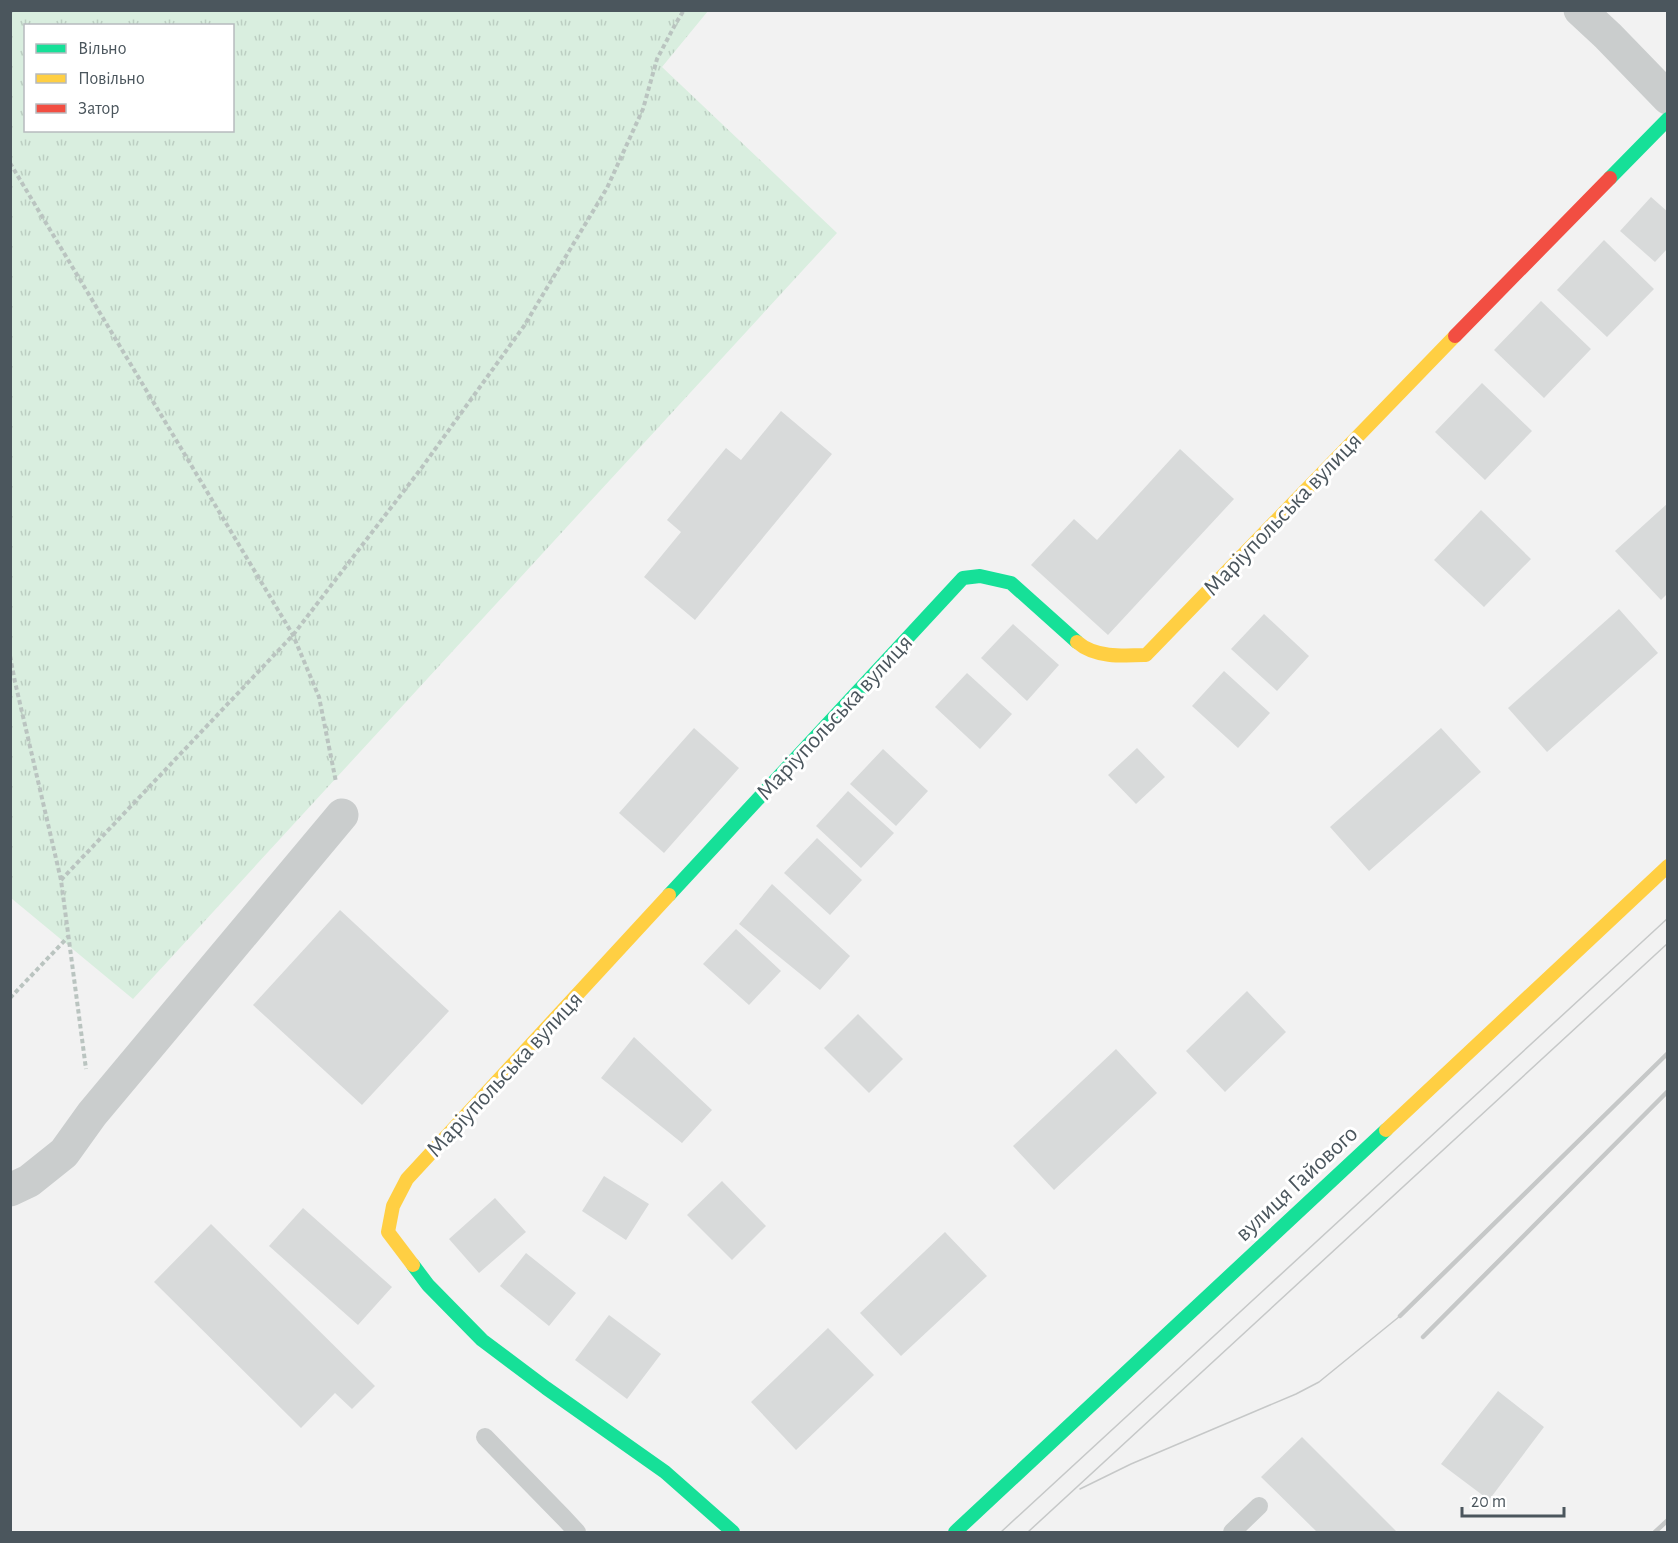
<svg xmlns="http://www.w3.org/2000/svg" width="1678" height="1543" font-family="'Alegreya Sans',sans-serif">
<defs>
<pattern id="park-tufts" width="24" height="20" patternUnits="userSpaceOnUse" patternTransform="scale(1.5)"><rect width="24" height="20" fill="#d9eedf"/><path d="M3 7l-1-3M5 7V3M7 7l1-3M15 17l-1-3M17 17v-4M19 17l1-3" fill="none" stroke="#bccec2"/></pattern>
</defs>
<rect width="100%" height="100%" fill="#f2f2f2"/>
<path fill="url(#park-tufts)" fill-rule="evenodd" d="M10,11H708L662,67L837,233L133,999L11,898ZM26,26H232V130H26Z"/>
<path fill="#d8dada" d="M1651,197L1668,212V248L1655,262L1620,231Z
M1604,240L1654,289L1607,337L1557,290Z
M1541,301L1591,349L1544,398L1494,350Z
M1482,383L1532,431L1485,480L1435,432Z
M781,411L832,454L695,620L644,577L681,532L667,520L726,448L741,460Z
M1180,449L1234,499L1108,635L1031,565L1074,519L1097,540Z
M1668,503V593L1661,600L1615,551Z
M1481,510L1531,559L1484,607L1434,560Z
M1619,609L1658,653L1547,752L1508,708Z
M1264,614L1309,656L1277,691L1231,649Z
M1013,624L1059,665L1027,701L981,658Z
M1224,671L1270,713L1238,748L1192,706Z
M967,673L1012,714L980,749L935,707Z
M694,728L739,768L664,853L619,813Z
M1441,728L1481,772L1369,871L1330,827Z
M1137,748L1165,777L1136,804L1108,775Z
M883,749L928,791L896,826L850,784Z
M848,791L894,833L861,868L816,826Z
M817,838L862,880L830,915L784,873Z
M772,884L850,956L820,990L739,924Z
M340,910L449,1011L362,1105L253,1005Z
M736,929L781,971L749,1005L703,964Z
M1247,991L1286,1032L1225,1092L1186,1051Z
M858,1014L903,1059L869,1093L824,1048Z
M634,1037L712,1110L682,1143L601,1078Z
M1116,1049L1157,1093L1054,1190L1013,1146Z
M604,1176L649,1204L626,1240L582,1211Z
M722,1181L766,1226L732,1260L687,1215Z
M495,1198L526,1232L479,1273L449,1239Z
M303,1208L392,1287L358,1325L269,1246Z
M211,1224L375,1386L352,1409L335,1393L301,1428L154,1282Z
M945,1232L987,1276L901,1356L860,1313Z
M526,1253L576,1293L549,1326L500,1286Z
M609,1315L661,1354L627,1399L575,1360Z
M828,1328L874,1375L796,1450L751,1402Z
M1498,1391L1544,1427L1489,1500L1441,1464Z
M1302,1437L1397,1532H1317L1261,1477Z"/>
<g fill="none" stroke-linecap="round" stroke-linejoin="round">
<path stroke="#bac4c0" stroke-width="4" stroke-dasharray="4.5 3" stroke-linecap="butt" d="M10,12L12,10
M10,163L293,635L319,697L336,782
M10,656L15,682L61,880L86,1069
M61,880L293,635L420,470L524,326L607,188L643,109L657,59L676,23L684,10
M10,998L68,937"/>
<path stroke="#cacdcd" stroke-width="18" d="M485,1437L564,1518L577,1532
M1232,1532L1259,1506"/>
<path stroke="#cacdcd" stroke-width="33" d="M1580,10L1608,36L1668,98
M10,1190L29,1181L64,1153L92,1114L342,815"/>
<path stroke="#16e098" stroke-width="14" d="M1610,178L1668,119
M669,895L963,578L980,576L1011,583L1077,642
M413,1265L428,1285L482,1340L546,1388L665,1472L733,1532
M955,1532L1386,1130"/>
<path stroke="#ffcf43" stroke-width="14" d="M1077,642C1095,658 1124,656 1146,655L1455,336
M1386,1130L1668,866
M413,1265L388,1232L393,1206L407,1179L669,895"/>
<path stroke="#f24e42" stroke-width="14" d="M1455,336L1610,178"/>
<path stroke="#c6c8c8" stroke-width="1.5" d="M1080,1489L1131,1464L1296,1394L1319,1382L1400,1316
M1001,1532L1668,918
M1028,1532L1668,943"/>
<path stroke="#c6c8c8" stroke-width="4.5" d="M1400,1316L1668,1053
M1423,1337L1668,1091
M1655,1532L1668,1520"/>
</g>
<g text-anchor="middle" stroke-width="6" stroke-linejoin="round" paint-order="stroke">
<g font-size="24" fill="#4b565d" stroke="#fff">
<text transform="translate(1282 514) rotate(-46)" y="8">Маріупольська вулиця</text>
<text transform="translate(834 717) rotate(-47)" y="8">Маріупольська вулиця</text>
<text transform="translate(504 1074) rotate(-47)" y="8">Маріупольська вулиця</text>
<text transform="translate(1296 1183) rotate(-43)" y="8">вулиця Гайового</text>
</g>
</g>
<rect width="1678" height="1543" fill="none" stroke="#4b565d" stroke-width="24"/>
<rect x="24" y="24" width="210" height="108" fill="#ffffff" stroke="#b7bbbe" stroke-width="1.5"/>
<rect x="36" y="44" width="30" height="9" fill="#16e098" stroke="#b7bbbe" stroke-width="1.5"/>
<text x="78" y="54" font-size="18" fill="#4b565d">Вільно</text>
<rect x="36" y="74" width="30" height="9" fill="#ffcf43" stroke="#b7bbbe" stroke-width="1.5"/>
<text x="78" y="84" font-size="18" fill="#4b565d">Повільно</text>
<rect x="36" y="104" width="30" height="9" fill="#f24e42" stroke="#b7bbbe" stroke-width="1.5"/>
<text x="78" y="114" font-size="18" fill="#4b565d">Затор</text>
<path d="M1462 1507v9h102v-9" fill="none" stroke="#4b565d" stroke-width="3"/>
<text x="1471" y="1507" font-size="18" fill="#4b565d" stroke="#ffffff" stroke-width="4.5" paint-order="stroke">20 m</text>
</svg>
